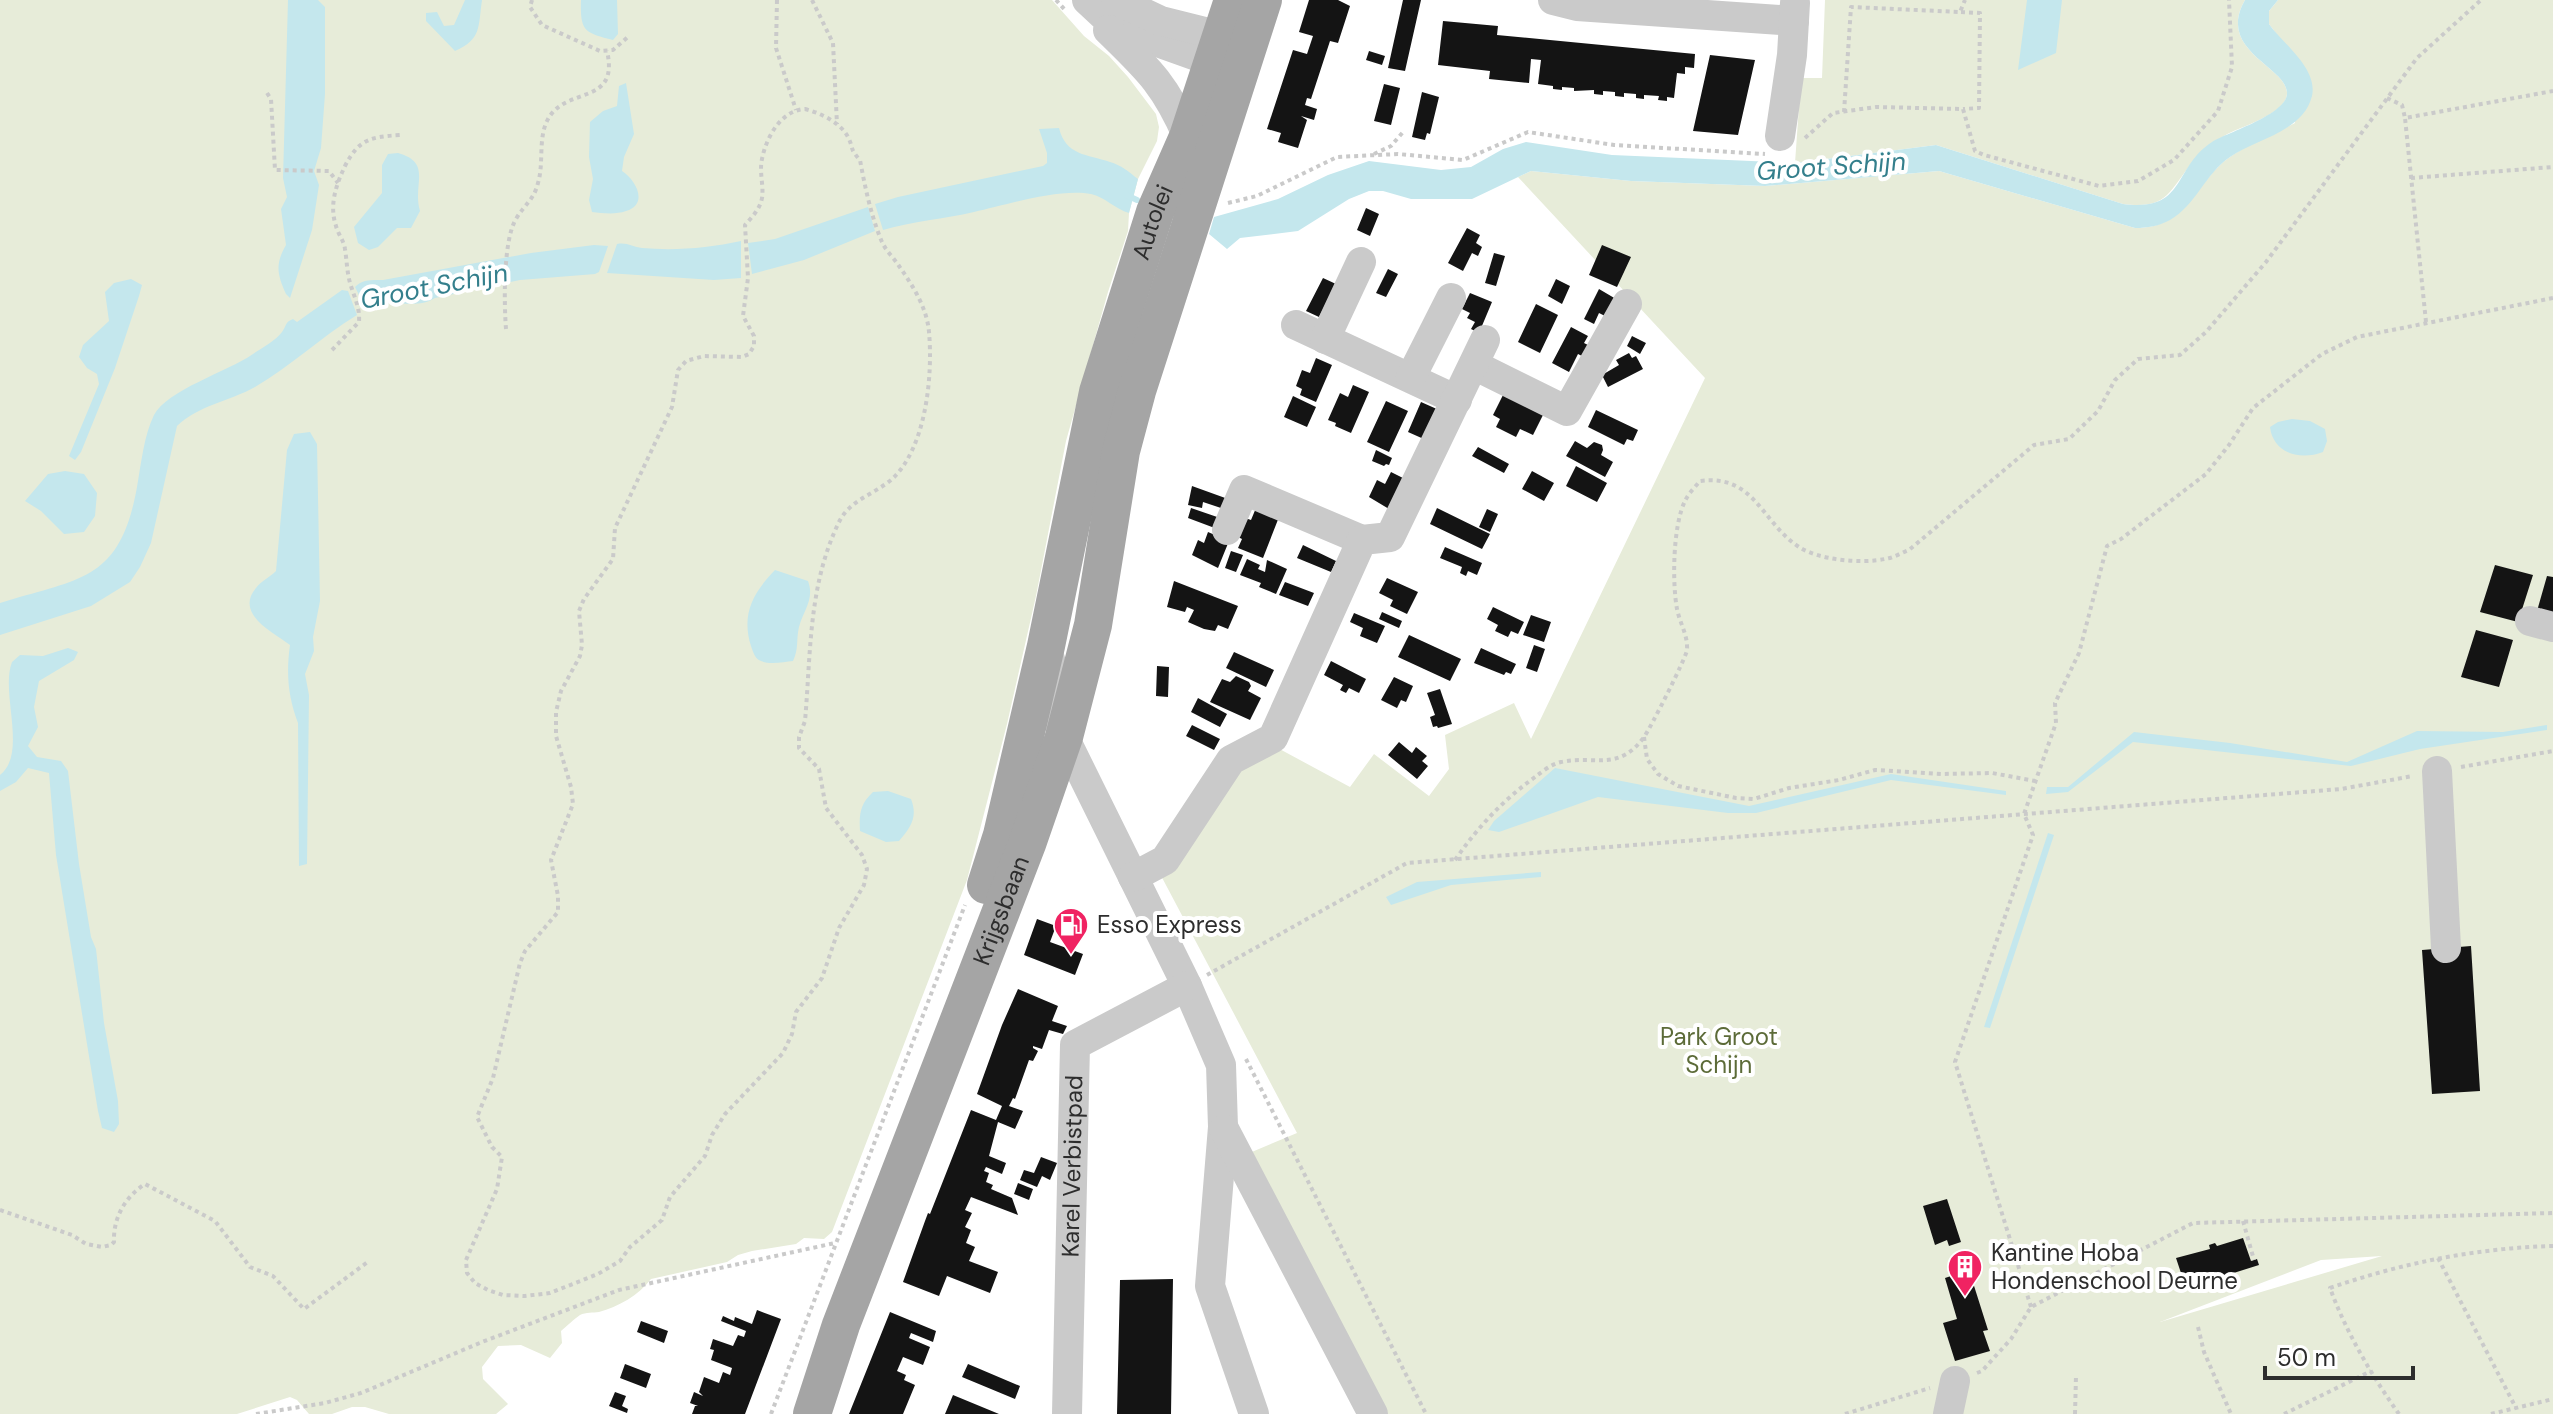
<svg xmlns="http://www.w3.org/2000/svg" width="2553" height="1414" font-family="'DM Sans',sans-serif">
<rect width="100%" height="100%" fill="#fff"/>
<path fill="#e7ecd9" fill-rule="evenodd" d="M0,0H1052L1084,36L1109,56L1128,77L1156,114L1159,127L1157,141L1138,179L1129,213L1128,231L1108,292L1066,441L1036,596L1007,724L967,880L832,1232L824,1239L804,1238L796,1244L752,1251L738,1255L727,1262L651,1279C639,1295 618,1307 599,1312C593,1313 586,1312 580,1315C574,1319 567,1326 561,1331L562,1343L550,1358L521,1345L498,1346L482,1367L483,1379L508,1404L496,1414H389L365,1407H352L332,1414H309L297,1400L290,1397L237,1414H0Z
M1825,0H2245C2216,50 2285,66 2287,92C2289,114 2238,127 2224,136C2214,142 2202,151 2195,159C2169,190 2169,210 2123,204L1936,145L1795,163L1801,78H1822Z
M2278,0H2553V1414H1387L1247,1154L1297,1133L1158,870L1242,767L1274,746L1350,787L1374,754L1429,796L1449,769L1445,735L1514,703L1531,739L1705,378L1518,177L1531,171L1631,181L1765,186L1939,171L2135,228C2187,228 2193,186 2227,159C2247,144 2273,134 2295,123L2278,36L2269,24V11ZM2382,1256L2160,1322L2321,1260Z"/>
<path fill="#c4e7ed" d="M288,0H318L325,7V94L321,148L314,171L319,185L312,230L290,298L286,294C277,274 275,264 286,245L281,209L287,197L283,178Z
M465,0H482C478,27 482,39 455,51L426,21V13L437,12L444,26L454,25Z
M581,0H617L618,34L613,40C584,33 580,31 581,0Z
M2027,0H2062L2056,53L2018,70Z
M2245,0H2278L2269,11V24C2283,44 2318,68 2312,96C2303,132 2256,139 2230,157C2205,174 2196,205 2170,220C2159,226 2148,228 2135,228L1939,171L1765,186L1631,181L1531,171L1472,199H1411L1383,191H1369L1349,199L1298,231L1240,238L1227,249L1209,234L1214,217L1278,199L1328,175L1369,161L1441,170L1471,167L1503,149L1526,142L1612,155L1795,163L1936,145L2123,204C2187,212 2172,168 2212,142C2228,132 2289,114 2287,92C2285,66 2216,50 2245,0Z
M626,83L634,134L624,157L622,171C636,180 649,204 626,211C615,215 602,213 592,212L589,200L593,179L589,157L590,122L603,111L617,106L619,86Z
M1059,128C1066,156 1087,154 1110,162C1121,165 1129,172 1138,179L1129,213C1115,209 1105,197 1091,194C1059,188 1006,205 974,212C944,219 913,221 883,230L875,204L898,197L1043,166L1047,163V153L1039,129Z
M398,153C433,163 412,184 420,211L411,228H397L378,247L369,250L358,243L354,227L382,193V165L388,154Z
M868,207L875,231L804,260L752,274L748,243L775,239Z
M741,241V278L714,280L607,273L617,244C627,242 633,247 642,248C675,251 709,248 741,241Z
M594,245L608,246L599,272L595,274L520,280L435,298C412,312 389,295 365,307L355,287C362,279 373,280 383,280L531,253Z
M131,279L142,285L139,296L115,368L81,452L75,460L69,456L99,384L97,374L87,368L79,357L83,345L109,321L105,292L114,283Z
M342,290L348,291L357,315C321,337 291,366 255,387C230,401 197,406 177,426L151,543L140,567L130,582L91,606L0,635V603C80,578 120,582 137,487C141,464 144,435 154,415C167,390 227,372 253,354C262,348 275,341 282,332C287,325 285,322 293,319L297,322Z
M2292,419L2310,421L2325,429L2327,441L2323,452C2300,461 2273,453 2270,427L2278,422Z
M310,432L317,444L320,601L313,637L314,651L305,674L309,695L307,864L299,866L298,723C288,697 286,673 290,645C274,633 234,614 256,588C261,581 270,577 276,571L287,450L294,434Z
M65,471L84,474L97,493L95,516L84,532L64,534L41,511L25,501L48,474Z
M775,570L808,581C815,599 803,611 799,627C796,639 799,649 793,661C784,662 770,665 761,661C755,659 753,652 751,646C741,614 753,593 775,570Z
M68,648L78,652L74,660L39,681L34,707L38,727L28,746L37,757L61,761L68,771L79,864L91,937L96,949L104,1023L118,1101L119,1124L114,1132L102,1128L98,1111L56,855L49,773L28,768L16,782L0,791V775C28,753 0,693 12,662L20,655L43,656Z
M2547,725V730L2420,749L2351,766L2133,742L2068,792L2046,794L2047,787H2068L2134,732L2230,743L2347,762L2417,731L2503,732Z
M1555,768L1749,806L1891,774L2006,791V795L1891,780L1756,813H1728L1598,797L1499,832L1488,830L1494,821Z
M888,791L911,799C918,817 911,827 899,841L886,842L860,831C859,814 860,804 873,792Z
M2048,833L2054,835L1990,1028L1984,1027Z
M1541,872V877L1451,885L1391,905L1386,897L1417,882Z"/>
<g fill="none" stroke-linecap="round" stroke-linejoin="round">
<path stroke="#c4e7ed" stroke-width="6" d="M1126,195L1137,200"/>
</g>
<path fill="#141414" d="M1309,0H1338L1350,6L1338,43L1330,41L1311,99L1307,98L1305,105L1317,109L1314,120L1301,116L1307,120L1298,148L1278,142L1281,133L1267,129L1293,50L1307,54L1313,36L1299,32Z
M1403,0H1421L1405,71L1388,68Z
M1443,21L1498,26L1497,35L1695,54L1694,68L1685,67V74L1677,73L1674,98L1667,97V101L1658,100L1659,96L1644,95V99L1636,98V94L1624,93V97L1615,96V92L1603,91V95L1594,94V90L1574,91V88L1562,87V90L1553,89V86L1538,84L1541,60L1531,59L1529,83L1489,79L1490,71L1438,65Z
M1369,51L1385,56L1382,65L1366,60Z
M1710,55L1755,60L1738,135L1693,131Z
M1384,84L1400,88L1391,125L1374,121Z
M1422,92L1439,97L1430,134L1427,133L1425,140L1412,137Z
M1366,208L1379,214L1370,236L1357,230Z
M1467,228L1480,235L1476,243L1482,247L1478,256L1472,253L1463,271L1448,263Z
M1602,245L1631,257L1617,287L1589,275Z
M1494,253L1505,256L1496,286L1485,283Z
M1388,269L1398,274L1386,297L1376,293Z
M1323,278L1336,284L1319,317L1306,311Z
M1556,279L1570,286L1562,304L1548,296Z
M1599,289L1616,299L1607,317L1599,313L1594,324L1584,319Z
M1470,293L1492,302L1479,333L1471,329L1475,322L1467,318L1470,313L1462,309Z
M1536,304L1558,315L1540,353L1518,342Z
M1571,327L1588,336L1584,343L1590,346L1584,357L1578,354L1569,372L1552,363Z
M1632,336L1646,343L1640,354L1627,346Z
M1629,353L1632,358L1636,356L1643,369L1608,387L1602,375L1619,365L1616,360Z
M1316,358L1332,365L1316,402L1300,395L1302,389L1296,386L1302,370L1310,373Z
M1353,385L1369,392L1351,433L1335,426L1336,423L1328,420L1340,393L1348,397Z
M1503,395L1543,415L1533,435L1520,429L1516,437L1496,427L1500,419L1493,415Z
M1293,396L1316,407L1307,427L1284,417Z
M1386,401L1408,411L1389,452L1367,442Z
M1421,402L1439,410L1426,440L1408,432Z
M1596,410L1638,430L1633,441L1627,439L1624,445L1588,427Z
M1575,441L1587,448L1594,442L1602,445L1603,450L1601,455L1613,462L1605,477L1566,456Z
M1478,447L1509,464L1504,473L1472,456Z
M1376,450L1392,458L1389,465L1386,464L1384,466L1372,461Z
M1576,466L1607,483L1597,502L1566,486Z
M1532,471L1554,483L1544,501L1522,489Z
M1391,472L1403,478L1389,509L1369,497L1377,480L1385,484Z
M1192,486L1228,499L1224,509L1203,502L1202,508L1188,505Z
M1191,508L1223,519L1220,530L1188,518Z
M1256,508L1279,517L1263,558L1238,548L1242,539L1232,534L1239,516L1251,520Z
M1437,508L1490,534L1482,549L1430,524Z
M1487,509L1498,514L1490,532L1479,527Z
M1208,532L1229,541L1218,568L1192,555L1198,540L1204,543Z
M1303,545L1336,561L1331,572L1297,558Z
M1445,547L1482,563L1477,575L1468,571L1466,576L1460,573L1462,567L1440,558Z
M1231,551L1243,555L1236,572L1225,568Z
M1247,559L1260,565L1258,569L1265,572L1267,560L1287,569L1276,594L1259,587L1261,583L1240,575Z
M2495,565L2533,575L2518,622L2480,612Z
M2547,576L2553,577V615L2537,611Z
M1387,578L1418,592L1407,614L1390,606L1393,600L1379,593Z
M1174,581L1238,606L1228,629L1218,625L1215,631L1204,629L1188,622L1194,610L1187,607L1185,612L1167,607Z
M1285,582L1314,593L1308,606L1279,595Z
M1493,607L1524,622L1518,634L1511,631L1508,637L1495,631L1498,625L1487,619Z
M1382,612L1402,621L1399,628L1379,619Z
M1354,613L1385,626L1377,643L1360,636L1363,628L1350,622Z
M1531,615L1551,622L1544,642L1523,635Z
M2476,630L2513,640L2499,687L2461,677Z
M1409,635L1461,659L1450,681L1398,657Z
M1534,645L1545,649L1537,672L1526,668Z
M1481,648L1516,664L1511,674L1506,672L1504,675L1474,663Z
M1234,652L1274,670L1266,687L1226,668Z
M1331,661L1366,679L1359,693L1349,688L1346,693L1340,690L1343,685L1324,675Z
M1157,666L1169,667L1168,697L1156,696Z
M1236,676L1249,682L1251,686L1248,691L1261,698L1250,720L1210,702L1222,679L1230,682Z
M1394,677L1413,686L1406,702L1401,700L1397,708L1381,700Z
M1440,689L1452,724L1438,728L1437,726L1433,727L1430,717L1435,715L1427,693Z
M1198,698L1227,714L1220,727L1191,712Z
M1192,725L1220,739L1214,750L1186,736Z
M1399,742L1412,753L1416,747L1427,756L1422,761L1428,766L1417,779L1388,755Z
M1037,919L1056,926L1050,942L1083,954L1075,975L1024,955Z
M2471,946L2480,1091L2432,1094L2422,950Z
M1018,989L1058,1006L1052,1021L1067,1026L1063,1034L1049,1030L1042,1049L1033,1046V1048L1038,1051L1033,1061L1029,1060L1015,1099L1013,1098L1009,1106L1023,1111L1015,1129L998,1122L989,1156L1006,1163L1002,1174L986,1167L984,1171L989,1173L986,1182L993,1185L991,1189L1012,1198L1018,1215L971,1197L965,1210L972,1213L965,1227L971,1230L966,1243L975,1247L969,1261L998,1272L990,1293L947,1276L939,1296L903,1282L925,1221L928,1213L930,1214L971,1110L996,1120L1002,1106L977,1094L1002,1025Z
M1041,1157L1057,1163L1050,1180L1042,1176L1037,1187L1020,1180L1024,1170L1034,1173Z
M1018,1183L1033,1189L1029,1200L1014,1194Z
M1947,1199L1961,1242L1949,1246L1947,1240L1935,1245L1923,1206Z
M2243,1238L2251,1261L2257,1259L2259,1265L2186,1288L2176,1258L2210,1249L2209,1245L2215,1243L2217,1246Z
M1969,1270L1988,1330L1983,1331L1990,1351L1955,1361L1943,1323L1957,1319L1945,1278Z
M1173,1279L1171,1414H1117L1120,1280Z
M757,1310L781,1319L745,1414H692L695,1406H698L690,1403L694,1392L703,1396L699,1392L704,1377L719,1383L723,1372L730,1375L732,1368L711,1360L714,1350L710,1349L713,1339L733,1346L738,1335L744,1337L746,1331L721,1321L723,1316L734,1321L735,1317L752,1324Z
M890,1312L936,1331L933,1342L911,1333L909,1338L930,1347L923,1365L903,1357L897,1371L906,1375L904,1380L915,1385L903,1414H849Z
M641,1321L668,1331L664,1343L637,1332Z
M625,1364L651,1374L646,1388L620,1378Z
M968,1364L1020,1386L1015,1399L962,1377Z
M615,1392L626,1396L622,1406L628,1409L627,1413L609,1406Z
M953,1395L999,1414H945Z"/>
<g fill="none" stroke-linecap="round" stroke-linejoin="round">
<path stroke="#cacaca" stroke-width="4" stroke-dasharray="4 4" stroke-linecap="butt" d="M532,0L530,7L542,25L600,51L613,50L629,36
M777,0L776,48L796,110
M812,0L833,43L837,124
M1056,0L1065,10
M1961,12L1980,13L1979,108L1963,109
M267,93L271,99L275,170L329,171L338,183
M2387,98L2402,105L2405,118
M805,109C820,113 840,122 848,137C854,149 849,148 860,160C865,187 871,216 882,242C886,251 894,258 899,266C913,286 927,308 929,332C933,376 926,449 891,480C874,494 851,500 840,520C808,584 811,653 805,721L799,737V748L819,769L826,808L862,855L867,869L864,885L839,928L822,978L796,1012L792,1034L783,1053L725,1114L712,1135L705,1156L670,1197L662,1220L630,1247L620,1261L598,1274L550,1293L525,1296L503,1295L488,1290L475,1283L467,1273L466,1260L497,1189L502,1157L492,1147L477,1117L493,1078L520,963L525,951L558,912V896L551,860L573,804L571,787L556,736V712L561,691L580,656L582,645L579,611L584,599L613,559L615,528L672,407L678,370L686,361L704,356L742,357L749,354L754,346V336L743,316L748,278L745,225C752,217 760,209 762,198C764,186 759,172 762,159C766,138 781,110 805,109Z
M1844,112L1851,7L1960,12L1965,0
M1805,138L1833,113L1876,107L1963,109L1975,151L1984,155L2099,186L2138,181L2174,160L2218,111L2232,67L2229,0
M1374,154L1391,146L1403,132
M2411,178L2553,167
M1228,203L1257,196L1337,157L1398,154L1463,160L1528,132L1614,145L1765,154
M2426,322L2405,118L2553,91
M506,329C504,304 503,240 516,219C524,205 534,200 538,183C544,163 538,140 547,121C564,85 620,107 607,51
M332,350L359,322C360,308 355,299 351,286C347,274 347,262 345,249C344,241 338,234 336,226C329,205 336,185 345,166C359,139 370,137 400,135
M1644,737L1647,759L1658,774L1678,786L1736,798L1754,799L1789,788L1839,780L1875,770L1941,774L1992,773L2035,781
M2461,767L2553,751
M1455,860C1478,827 1502,801 1535,777C1542,772 1551,764 1561,762C1595,755 1619,772 1644,737C1650,729 1686,658 1687,650C1688,635 1680,624 1677,609C1672,582 1673,525 1685,501C1688,494 1695,487 1700,481C1755,474 1761,522 1799,547C1819,560 1861,564 1885,559C1893,558 1901,553 1909,550L2034,445L2069,439L2098,411L2115,380L2138,359L2180,355L2206,332L2266,262L2417,58L2481,0
M1207,975L1407,863L2341,789L2413,776
M1246,1059L1426,1414
M0,1210L72,1235L86,1244L102,1247L111,1245L114,1242C113,1218 125,1197 145,1184L215,1221L250,1267L273,1276L304,1309L369,1261
M2243,1221L2254,1260
M2438,1258L2516,1408
M2031,1307L1955,1062L2033,835L2024,814L2056,723L2055,703L2079,653L2107,546L2121,539L2206,474L2229,445L2253,408L2322,354L2357,337L2553,298
M2198,1327L2204,1352L2231,1414
M1977,1373L1982,1371L2011,1339L2031,1307L2193,1223L2553,1213
M256,1414L325,1403L361,1393L482,1342L619,1290L835,1243
M771,1414L965,905
M1845,1414L1930,1388
M2075,1414L2076,1376
M2284,1414L2371,1371
M2399,1414C2372,1376 2346,1332 2330,1288C2402,1263 2477,1248 2553,1246
M2491,1414L2553,1399"/>
<g stroke="#cacaca" stroke-width="30">
<path d="M1087,0L1102,14L1132,33L1213,62L1235,60"/>
<path d="M1116,0L1161,21L1221,36L1238,52"/>
<path d="M1553,0L1577,6L1794,21"/>
<path d="M1108,30C1148,69 1165,84 1188,137"/>
<path d="M1780,136L1792,55L1795,3"/>
<path d="M1296,325L1457,400"/>
<path d="M1325,339L1361,262"/>
<path d="M1474,365L1567,411L1627,304"/>
<path d="M1411,377L1451,298"/>
<path d="M1227,530L1244,490L1362,540"/>
<path d="M2530,621L2553,627"/>
<path d="M1046,646L1057,683L1055,713L1064,737L1187,986L1221,1065L1223,1127L1210,1286L1254,1414"/>
<path d="M2437,771L2446,948"/>
<path d="M1133,877L1165,860L1231,760L1273,738L1362,540L1390,537L1485,340"/>
<path d="M1224,1129L1373,1414"/>
<path id="s1" d="M1067,1414L1075,1045L1187,986"/>
<path d="M1948,1414L1955,1381"/>
</g>
<g stroke="#a5a5a5" stroke-width="38">
<path id="s2" d="M986,885L1002,835L1046,646L1098,392L1155,212L1188,137L1233,0"/>
<path id="s3" d="M812,1414L841,1325L1027,844L1064,737L1093,625L1121,451L1137,391L1263,0"/>
</g>
</g>
<defs>
<symbol id="fuel-pin" viewBox="-11 -11 22 30"><path d="M0 17L-7.5 6A9.5 9.5 0 1 1 7.5 6Z" fill="#f02362" stroke="#fff"/><path d="M-5.5-6h7V0h2V4h1.3V-2.5L3-4.5l.8-.8L6-3V5H2.5V1h-1V6h-7ZM-4.2-4.7v3.2H.2V-4.7Z" fill="#fff"/></symbol>
<symbol id="building-pin" viewBox="-11 -11 22 30"><path d="M0 17L-7.5 6A9.5 9.5 0 1 1 7.5 6Z" fill="#f02362" stroke="#fff"/><path d="M-4-6H4V6H1V3H-1V6H-4ZM-2.5-4.3h1.7v1.8h-1.7ZM.8-4.3h1.7v1.8H.8ZM-2.5-1h1.7V.8h-1.7ZM.8-1h1.7V.8H.8Z" fill="#fff"/></symbol>
</defs>
<g fill-rule="evenodd">
<use href="#fuel-pin" x="1051" y="905" width="40" height="54"/>
<use href="#building-pin" x="1945" y="1247" width="40" height="54"/>
</g>
<g text-anchor="middle" stroke-width="8" stroke-linejoin="round" paint-order="stroke">
<g font-size="24" fill="#2d2d2d" stroke="#fff">
<text dy="8" stroke="none"><textPath href="#s2" startOffset="684">Autolei</textPath></text>
<text dy="8" stroke="none"><textPath href="#s3" startOffset="538">Krijgsbaan</textPath></text>
<text dy="8" stroke="none"><textPath href="#s1" startOffset="248">Karel Verbistpad</textPath></text>
</g>
<g font-size="24" fill="#2d2d2d" stroke="#fff" text-anchor="start">
<text x="1097" y="933">Esso Express</text>
<text x="1991" y="1261">Kantine Hoba<tspan x="1991" dy="28">Hondenschool Deurne</tspan></text>
</g>
<g font-size="24" fill="#5c6b38" stroke="#fff">
<text x="1719" y="1045">Park Groot<tspan x="1719" dy="28">Schijn</tspan></text>
</g>
<g font-size="26" font-style="italic" fill="#347f8c" stroke="#fff">
<text transform="translate(1831 166) rotate(-4)" y="9">Groot Schijn</text>
<text transform="translate(434 286) rotate(-11)" y="9">Groot Schijn</text>
</g>
</g>
<path d="M2265 1366v12h148v-12" fill="none" stroke="#2d2d2d" stroke-width="4"/>
<text x="2277" y="1366" font-size="24" fill="#2d2d2d" stroke="#ffffff" stroke-width="6" paint-order="stroke">50 m</text>
</svg>
